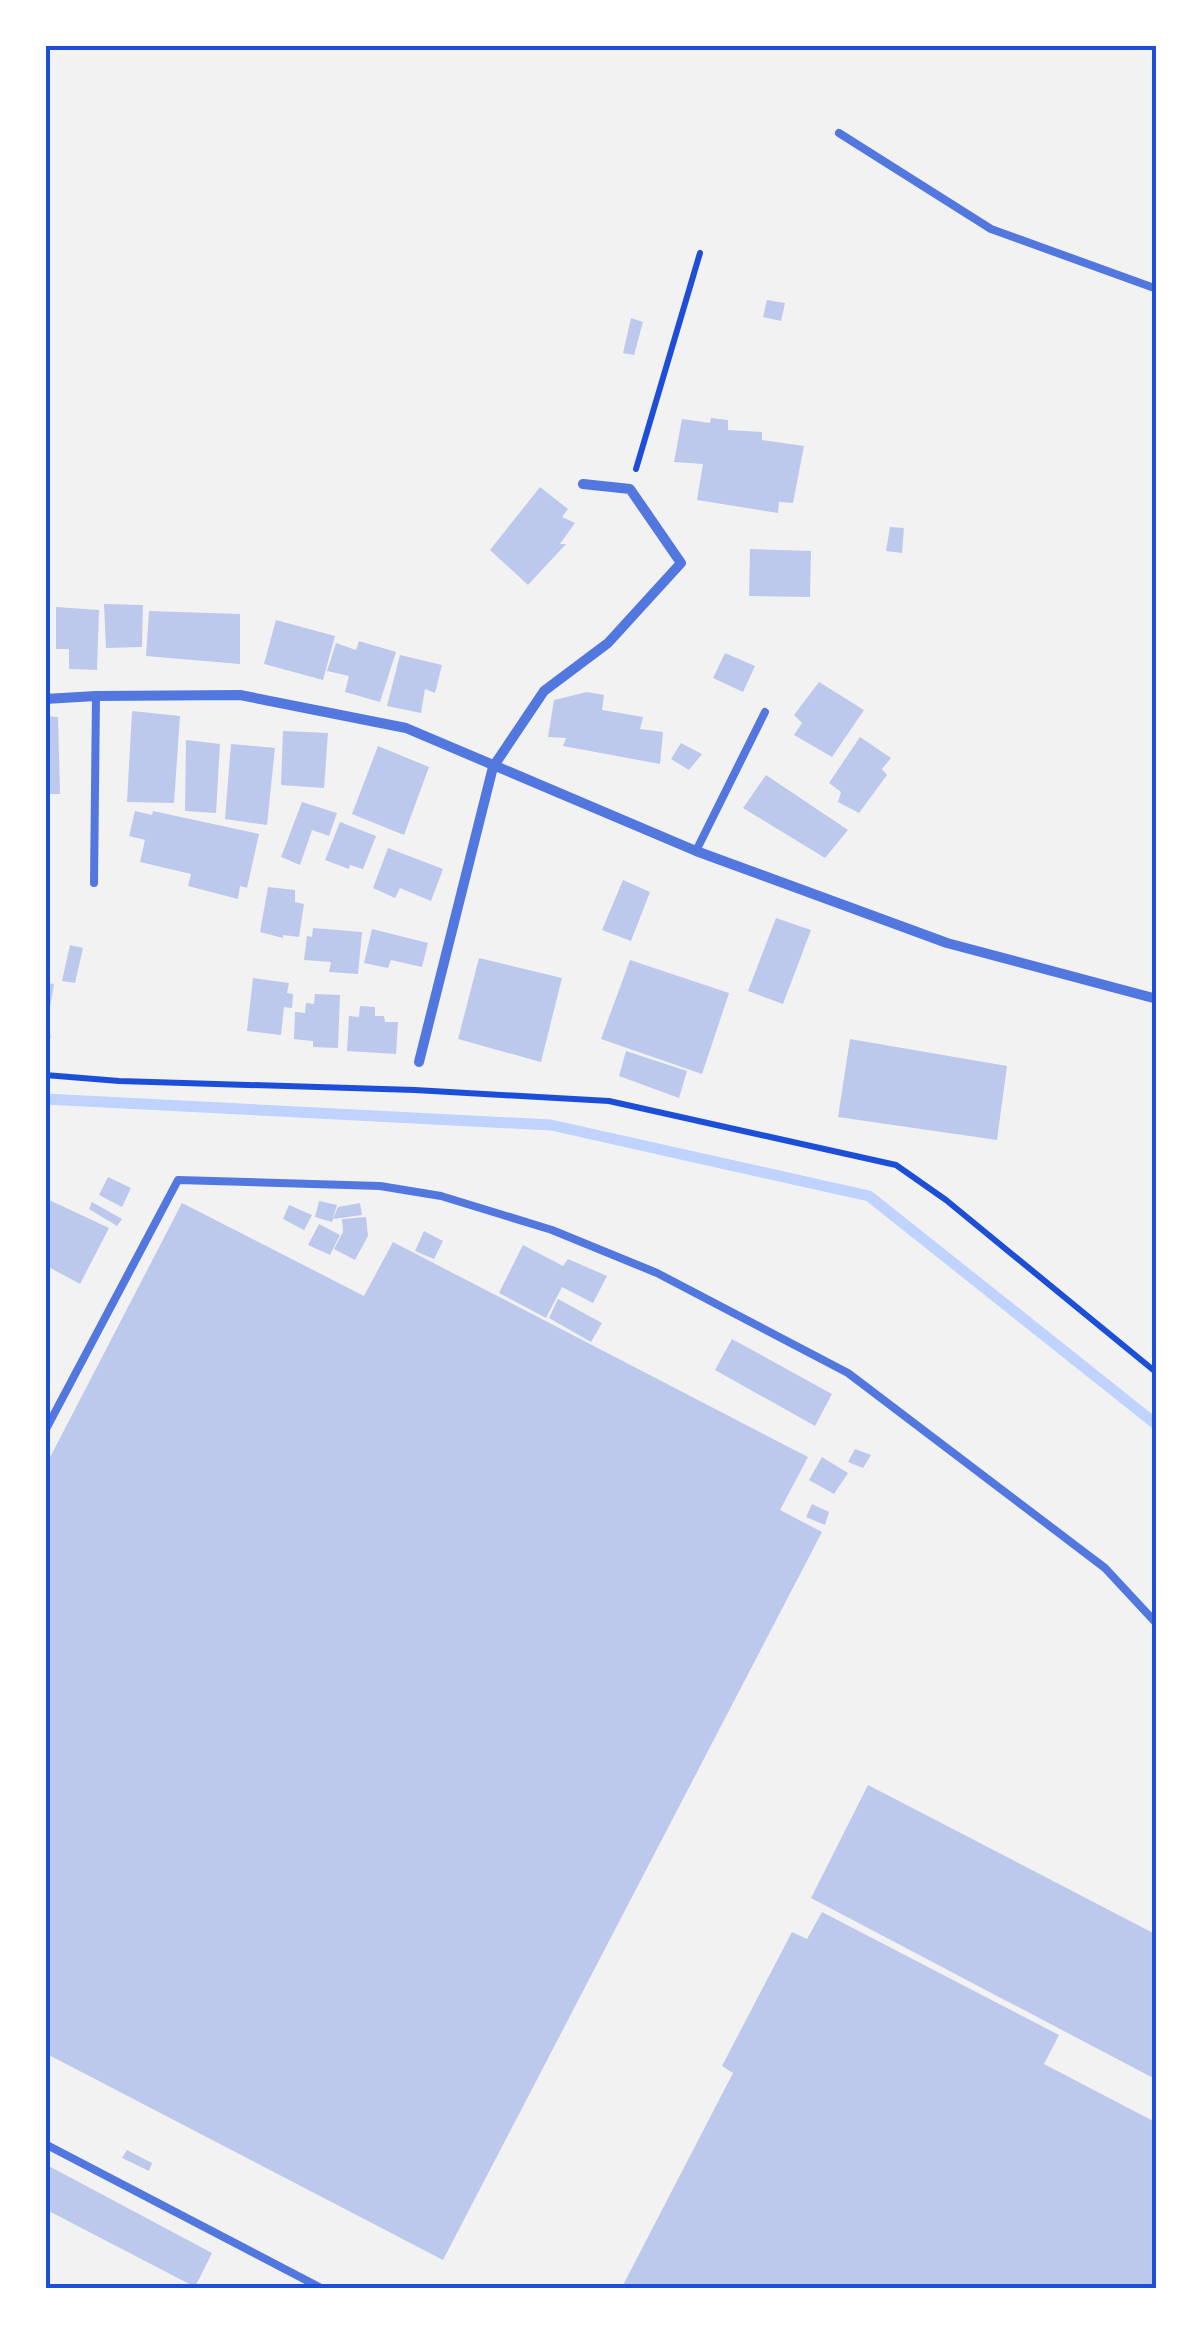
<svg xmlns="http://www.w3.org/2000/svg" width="1202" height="2334" font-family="Barlow,sans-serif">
<rect width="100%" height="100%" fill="#f2f2f2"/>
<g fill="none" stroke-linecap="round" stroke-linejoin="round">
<path stroke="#bfd3fe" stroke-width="11" d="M45,1099L551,1125L869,1196L1157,1425"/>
</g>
<path fill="#bdc9ec" d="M767,300L785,303L781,321L763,317Z
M631,318L643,322L634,355L623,353Z
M711,418L728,420V430L762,432V440L804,446L793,503L779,502L778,513L697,500L703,464L674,462L682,419L710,423Z
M540,487L568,509L562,517L575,523L560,544H566L528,585L490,550Z
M890,527L904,528L902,553L886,551Z
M750,549L811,551L810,597L749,596Z
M104,604L143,605L142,647L106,648Z
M56,607L99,610L97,670L69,669V649H56Z
M149,611L240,614V664L146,656Z
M276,620L335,636L323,680L264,664Z
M359,641L396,652L380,702L345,692L349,676L327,671L336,643L356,650Z
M725,653L755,666L743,692L713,678Z
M400,655L442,665L435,693L425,689L421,713L387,706Z
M819,682L864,710L832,757L794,735L802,723L794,715Z
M587,692L604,695L602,710L643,717L640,729L663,732L660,764L563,746L566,738L548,737L554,700Z
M132,711L180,716L174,803L127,802Z
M45,716L58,717L60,794H45Z
M283,731L328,733L324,788L281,785Z
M860,737L891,758L882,769L887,775L859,813L838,802L841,792L829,783Z
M186,740L220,744L216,813L185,811Z
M681,743L702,754L689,770L671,759Z
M231,744L275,748L267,825L225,819Z
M378,746L429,767L404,835L352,814Z
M766,775L848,830L825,858L743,808Z
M302,802L337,813L329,836L312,830L300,865L281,857Z
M135,811L152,815L153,811L259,834L247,888L240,886L238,899L188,886L191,874L140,862L145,840L129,836Z
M340,822L376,836L363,869L350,865L349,869L325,860Z
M388,848L443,869L431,901L400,888L395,898L373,888Z
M623,880L650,892L631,941L602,930Z
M268,887L295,890V902L304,904L299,937L283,935V938L260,932Z
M776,918L811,930L783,1004L748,991Z
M313,928L362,932L358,974L329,972L331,962L304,960L307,936L312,937Z
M372,929L428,943L422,967L391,960L388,968L364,963Z
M70,945L83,948L75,983L62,981Z
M479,958L562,978L541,1062L458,1039Z
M630,960L729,993L702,1074L601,1039Z
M253,978L289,983L287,993L293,994L292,1008L284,1007L281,1035L247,1031Z
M45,983L54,984L48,1020L51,1038H45Z
M315,994L340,995L338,1048L313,1047V1041L294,1039L295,1012L305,1013L306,1003L314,1004Z
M360,1006L375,1007V1016H384L385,1022H398L396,1054L347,1051L349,1016L359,1017Z
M850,1039L1007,1066L997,1140L838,1117Z
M626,1051L687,1071L679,1098L619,1076Z
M108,1177L131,1188L122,1207L99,1195Z
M47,1199L109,1228L80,1284L45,1265V1204Z
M319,1201L337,1205L332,1222L315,1217Z
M92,1202L122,1219L117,1226L89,1209Z
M182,1203L364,1296L393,1242L808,1457L780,1510L822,1532L443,2260L45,2053V1467Z
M360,1203L362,1215L333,1219L338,1207Z
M289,1205L312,1215L304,1230L283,1219Z
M366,1217L368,1236L355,1260L334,1249L343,1232L342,1219Z
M319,1224L340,1235L330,1255L308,1245Z
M424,1231L443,1241L434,1259L415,1251Z
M523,1245L563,1266L568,1259L607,1276L593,1303L562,1287L546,1318L499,1293Z
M558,1299L602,1323L591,1342L549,1318Z
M732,1339L832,1394L815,1426L715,1370Z
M855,1449L871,1455L863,1468L848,1462Z
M822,1457L848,1473L834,1494L809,1480Z
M812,1504L829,1512L825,1525L806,1517Z
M868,1785L1157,1935V2080L811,1898Z
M822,1912L1059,2035L1044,2064L1157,2123V2289H621L733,2073L722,2066L792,1932L807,1939Z
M127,2150L152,2163L149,2171L122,2158Z
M45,2164L212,2253L195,2287L45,2209Z"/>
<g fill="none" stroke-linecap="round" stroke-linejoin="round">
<path stroke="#1d4ed8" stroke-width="6" d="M636,469L700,253
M45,1075L119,1081L415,1090L609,1101L896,1165L946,1200L1157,1373"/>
<path stroke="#5277de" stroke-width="8" d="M839,133L991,229L1157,289
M696,851L765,712
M94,883L96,696
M45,1431L178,1180L380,1186L441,1196L552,1230L657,1273L848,1373L1105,1568L1157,1624
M45,2144L323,2289"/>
<path stroke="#5277de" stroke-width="10" d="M45,699L96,696L240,695L406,728L696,851L947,943L1157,999
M419,1062L493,767L544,691L608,643L681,563L630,489L583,484"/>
</g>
<rect width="1202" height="2334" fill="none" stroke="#ffffff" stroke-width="95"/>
<rect x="48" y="48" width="1106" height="2238" fill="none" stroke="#1d4ed8" stroke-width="4"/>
</svg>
